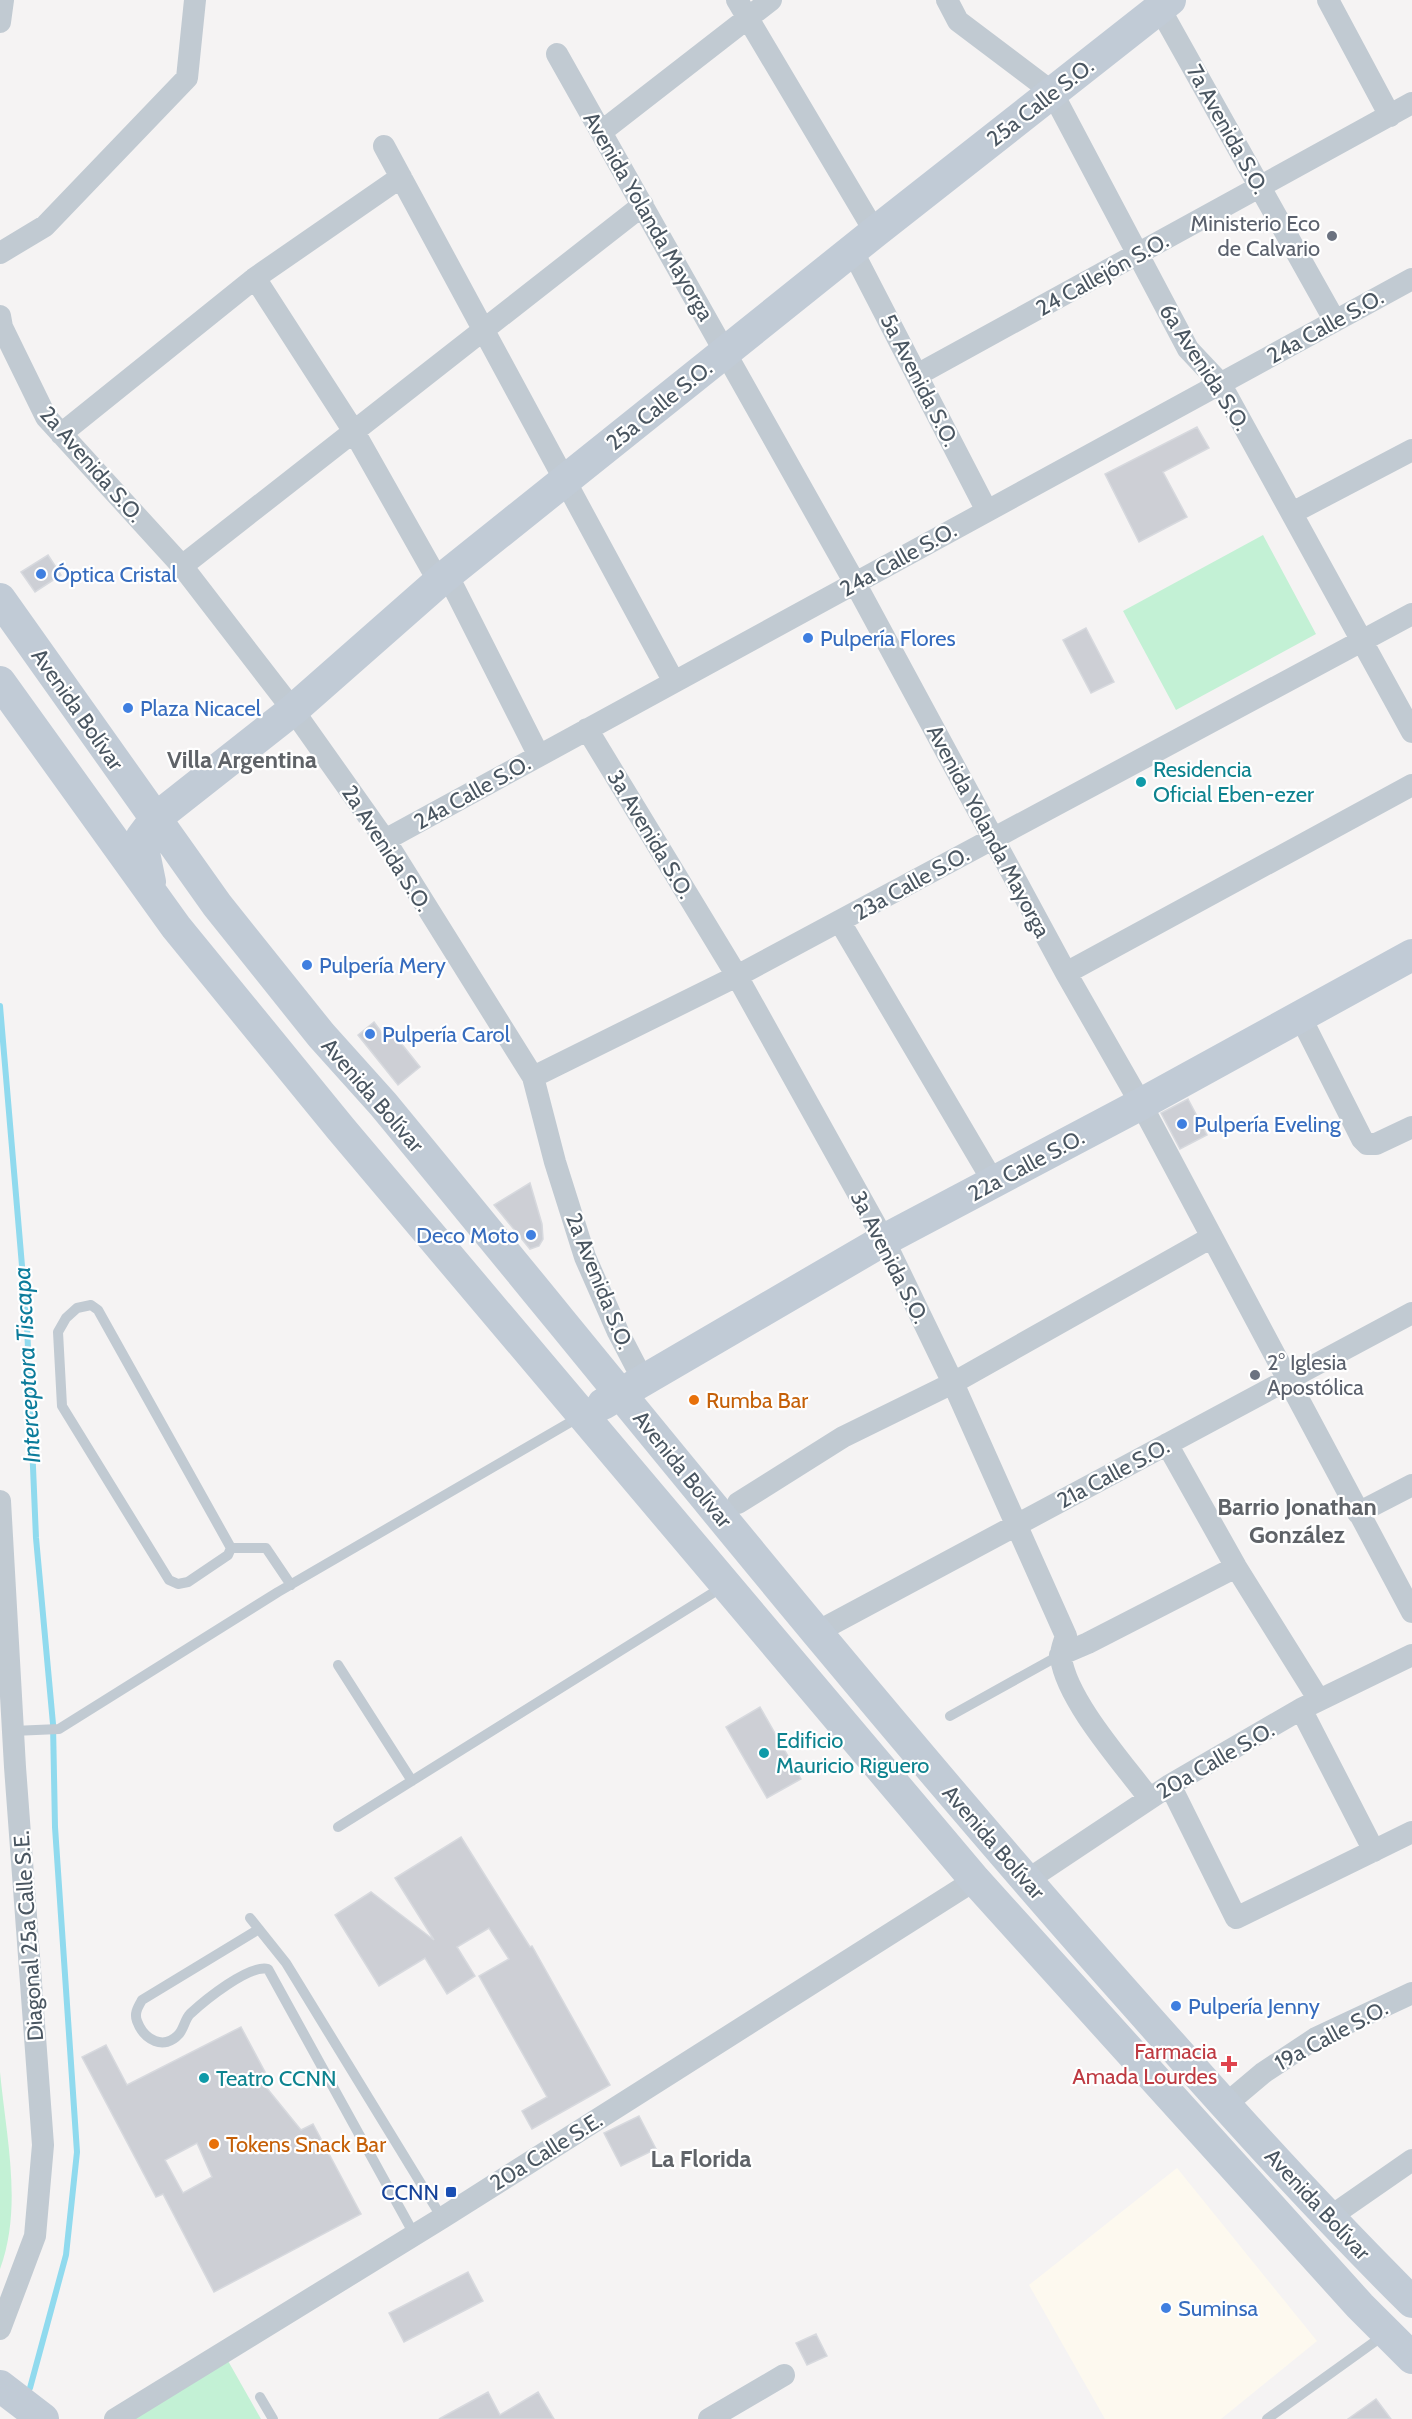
<svg xmlns="http://www.w3.org/2000/svg" width="1412" height="2419" font-family="Cabin,sans-serif">
<rect width="100%" height="100%" fill="#f5f3f3"/>
<path fill="#fdf9ef" d="M1177,2168L1317,2341L1221,2419H1105L1029,2285Z"/>
<path fill="#c3f1d5" d="M1263,535L1316,634L1176,710L1123,611Z
M0,2072C6,2136 23,2207 0,2269Z
M223,2352L261,2419H115Z"/>
<g fill="none" stroke-linecap="round" stroke-linejoin="round">
<path stroke="#90daee" stroke-width="6" d="M0,1006L27,1325L36,1538L53,1724L55,1827L77,2152L66,2255L30,2388"/>
</g>
<path fill="#cdcfd5" stroke="#d7d9de" stroke-width="1.5" fill-rule="evenodd" d="M1197,427L1209,448L1163,472L1187,517L1139,542L1105,474Z
M48,555L61,575L35,592L21,572Z
M1086,628L1114,682L1091,693L1063,640Z
M374,1022L382,1033L389,1028L420,1067L398,1085L358,1035Z
M1188,1099L1207,1135L1180,1149L1161,1113Z
M530,1183L542,1224L543,1239L539,1246L530,1249L494,1205Z
M760,1707L801,1779L767,1798L726,1727Z
M461,1837L530,1947L532,1946L610,2085L532,2129L522,2111L547,2097L479,1976L509,1959L489,1928L457,1947L475,1976L447,1994L425,1958L379,1986L335,1915L371,1892L434,1940L395,1878Z
M241,2027L265,2072L257,2076L301,2130L313,2124L361,2214L214,2292L163,2194L156,2197L82,2057L106,2045L127,2085ZM197,2143L212,2177L183,2193L165,2160Z
M639,2116L656,2149L621,2166L604,2133Z
M468,2272L483,2301L404,2342L389,2313Z
M816,2334L827,2356L807,2365L796,2343Z
M488,2392L500,2415L538,2392L554,2419H439Z
M1376,2399L1391,2419H1348Z"/>
<g fill="none" stroke-linecap="round" stroke-linejoin="round">
<path stroke="#c1cad2" stroke-width="10" d="M91,1305L98,1310L231,1548L228,1555L188,1582L178,1584L169,1580L62,1406L58,1332L66,1318L77,1308Z
M231,1548H266L291,1585
M338,1665L412,1781
M950,1716L1060,1655
M13,1731L59,1729L278,1592L581,1416
M338,1827L724,1586
M250,1918L286,1963L442,2218
M259,1929L142,2000C138,2007 134,2013 137,2021C144,2040 164,2051 179,2034C184,2028 185,2019 190,2014C204,2001 249,1964 268,1969L414,2234
M260,2397L273,2419
M1267,2419L1384,2335"/>
<path stroke="#c1cad2" stroke-width="22" d="M737,0L875,232
M947,0L958,21L1052,92L1188,349L1220,383L1412,732
M1155,0L1335,321
M1328,0L1390,116
M0,22L3,0
M557,54L855,583L1066,973L1141,1104L1412,1612
M601,132L771,0
M384,146L674,682
M852,250L987,511
M0,253L45,226L187,78L195,0
M255,278L353,430L431,568L454,588L539,756
M0,316L2,327L46,417L182,566L293,710L385,840L533,1077L555,1162L585,1257L618,1332L643,1380
M917,375L1412,103
M61,434L255,278L401,177
M1292,513L1412,450
M182,566C335,445 490,326 643,205
M587,729L737,976L884,1240L953,1383L1066,1636C1064,1643 1060,1651 1061,1658C1067,1701 1123,1763 1149,1798
M385,840L1412,279
M840,922L994,1183
M1066,973L1412,785
M1300,1016L1362,1139L1367,1144H1376L1412,1127
M533,1077L737,976L1412,614
M1167,1444L1236,1567L1319,1700
M0,1501L15,1767L43,2145L35,2236L0,2329
M738,1503L843,1437L953,1383L1212,1237
M1358,1513L1412,1485
M815,1633L1412,1313
M1060,1655L1088,1643L1236,1567
M1301,1709L1374,1851
M1170,1785L1236,1918L1412,1832
M1026,1881L1170,1785L1301,1709L1412,1655
M1225,2105L1263,2073L1316,2038L1412,1993
M1330,2217L1412,2160
M115,2419L442,2218L975,1880
M709,2419L784,2375"/>
<path stroke="#c1cbd6" stroke-width="32" d="M0,599L217,905L321,1035L383,1104C622,1394 856,1688 1105,1970C1205,2083 1305,2196 1412,2302
M0,682L176,927L341,1129L975,1880L1360,2306L1412,2358
M150,882L141,838L156,818L293,710L443,578L875,232L1170,0
M603,1404L884,1240L1141,1104L1412,955
M0,2386L43,2419"/>
</g>
<g fill="#6b7280" stroke="#fff" stroke-width="2">
<circle cx="1332" cy="236" r="6"/>
<circle cx="1255" cy="1375" r="6"/>
</g>
<g fill="#3f7fe0" stroke="#fff" stroke-width="2">
<circle cx="41" cy="574" r="6"/>
<circle cx="808" cy="638" r="6"/>
<circle cx="128" cy="708" r="6"/>
<circle cx="307" cy="965" r="6"/>
<circle cx="370" cy="1034" r="6"/>
<circle cx="1182" cy="1124" r="6"/>
<circle cx="531" cy="1235" r="6"/>
<circle cx="1176" cy="2006" r="6"/>
<circle cx="1166" cy="2308" r="6"/>
</g>
<g fill="#0f9aa8" stroke="#fff" stroke-width="2">
<circle cx="1141" cy="782" r="6"/>
<circle cx="764" cy="1753" r="6"/>
<circle cx="204" cy="2078" r="6"/>
</g>
<g fill="#e8710a" stroke="#fff" stroke-width="2">
<circle cx="694" cy="1400" r="6"/>
<circle cx="214" cy="2144" r="6"/>
</g>
<path fill="#e0444e" stroke="#fff" stroke-width="2" d="M1226 2055h6v6h6v6h-6v6h-6v-6h-6v-6h6z"/>
<rect fill="#1a4fb4" stroke="#fff" stroke-width="2" x="445" y="2186" width="12" height="12" rx="3"/>
<g text-anchor="middle" stroke-width="4.5" stroke-linejoin="round" paint-order="stroke">
<g font-size="22" fill="#4a5661" stroke="#fff">
<text transform="translate(1040 102) rotate(-38)" y="8">25a Calle S.O.</text>
<text transform="translate(1228 129) rotate(61)" y="8">7a Avenida S.O.</text>
<text transform="translate(649 216) rotate(60)" y="8">Avenida Yolanda Mayorga</text>
<text transform="translate(1102 274) rotate(-29)" y="8">24 Callejón S.O.</text>
<text transform="translate(1325 326) rotate(-29)" y="8">24a Calle S.O.</text>
<text transform="translate(1205 367) rotate(57)" y="8">6a Avenida S.O.</text>
<text transform="translate(920 380) rotate(63)" y="8">5a Avenida S.O.</text>
<text transform="translate(659 405) rotate(-39)" y="8">25a Calle S.O.</text>
<text transform="translate(92 464) rotate(49)" y="8">2a Avenida S.O.</text>
<text transform="translate(898 559) rotate(-29)" y="8">24a Calle S.O.</text>
<text transform="translate(78 709) rotate(55)" y="8">Avenida Bolívar</text>
<text transform="translate(472 792) rotate(-29)" y="8">24a Calle S.O.</text>
<text transform="translate(989 831) rotate(62)" y="8">Avenida Yolanda Mayorga</text>
<text transform="translate(651 834) rotate(59)" y="8">3a Avenida S.O.</text>
<text transform="translate(387 848) rotate(57)" y="8">2a Avenida S.O.</text>
<text transform="translate(911 883) rotate(-29)" y="8">23a Calle S.O.</text>
<text transform="translate(373 1095) rotate(49)" y="8">Avenida Bolívar</text>
<text transform="translate(1026 1165) rotate(-28)" y="8">22a Calle S.O.</text>
<text transform="translate(890 1257) rotate(63)" y="8">3a Avenida S.O.</text>
<text transform="translate(600 1281) rotate(68)" y="8">2a Avenida S.O.</text>
<text transform="translate(683 1469) rotate(51)" y="8">Avenida Bolívar</text>
<text transform="translate(1113 1473) rotate(-28)" y="8">21a Calle S.O.</text>
<text transform="translate(1215 1760) rotate(-30)" y="8">20a Calle S.O.</text>
<text transform="translate(994 1842) rotate(49)" y="8">Avenida Bolívar</text>
<text transform="translate(28 1936) rotate(-94)" y="8">Diagonal 25a Calle S.E.</text>
<text transform="translate(1331 2035) rotate(-28)" y="8">19a Calle S.O.</text>
<text transform="translate(546 2151) rotate(-32)" y="8">20a Calle S.E.</text>
<text transform="translate(1318 2204) rotate(47)" y="8">Avenida Bolívar</text>
</g>
<g font-size="22" fill="#5b616d" stroke="#fff" text-anchor="end">
<text x="1320" y="231">Ministerio Eco<tspan x="1320" dy="25">de Calvario</tspan></text>
<text x="1267" y="1370" text-anchor="start">2° Iglesia<tspan x="1267" dy="25">Apostólica</tspan></text>
</g>
<g font-size="22" fill="#366cbe" stroke="#fff" text-anchor="start">
<text x="53" y="582">Óptica Cristal</text>
<text x="820" y="646">Pulpería Flores</text>
<text x="140" y="716">Plaza Nicacel</text>
<text x="319" y="973">Pulpería Mery</text>
<text x="382" y="1042">Pulpería Carol</text>
<text x="1194" y="1132">Pulpería Eveling</text>
<text x="519" y="1243" text-anchor="end">Deco Moto</text>
<text x="1188" y="2014">Pulpería Jenny</text>
<text x="1178" y="2316">Suminsa</text>
</g>
<g font-size="22" fill="#0d838f" stroke="#fff" text-anchor="start">
<text x="1153" y="777">Residencia<tspan x="1153" dy="25">Oficial Eben-ezer</tspan></text>
<text x="776" y="1748">Edificio<tspan x="776" dy="25">Mauricio Riguero</tspan></text>
<text x="216" y="2086">Teatro CCNN</text>
</g>
<g font-size="22" fill="#c56008" stroke="#fff" text-anchor="start">
<text x="706" y="1408">Rumba Bar</text>
<text x="226" y="2152">Tokens Snack Bar</text>
</g>
<g font-size="22" fill="#be3a42" stroke="#fff" text-anchor="end">
<text x="1217" y="2059">Farmacia<tspan x="1217" dy="25">Amada Lourdes</tspan></text>
</g>
<g font-size="22" fill="#164399" stroke="#fff" text-anchor="end">
<text x="439" y="2200">CCNN</text>
</g>
<g font-size="24" font-weight="bold" fill="#5f6368" stroke="#fff">
<text x="242" y="768">Villa Argentina</text>
<text x="1297" y="1515">Barrio Jonathan<tspan x="1297" dy="28">González</tspan></text>
<text x="701" y="2167">La Florida</text>
</g>
<g font-size="24" font-style="italic" fill="#0c7c9b" stroke="#fff">
<text transform="translate(27 1365) rotate(-93)" y="8">Interceptora Tiscapa</text>
</g>
</g>
</svg>
